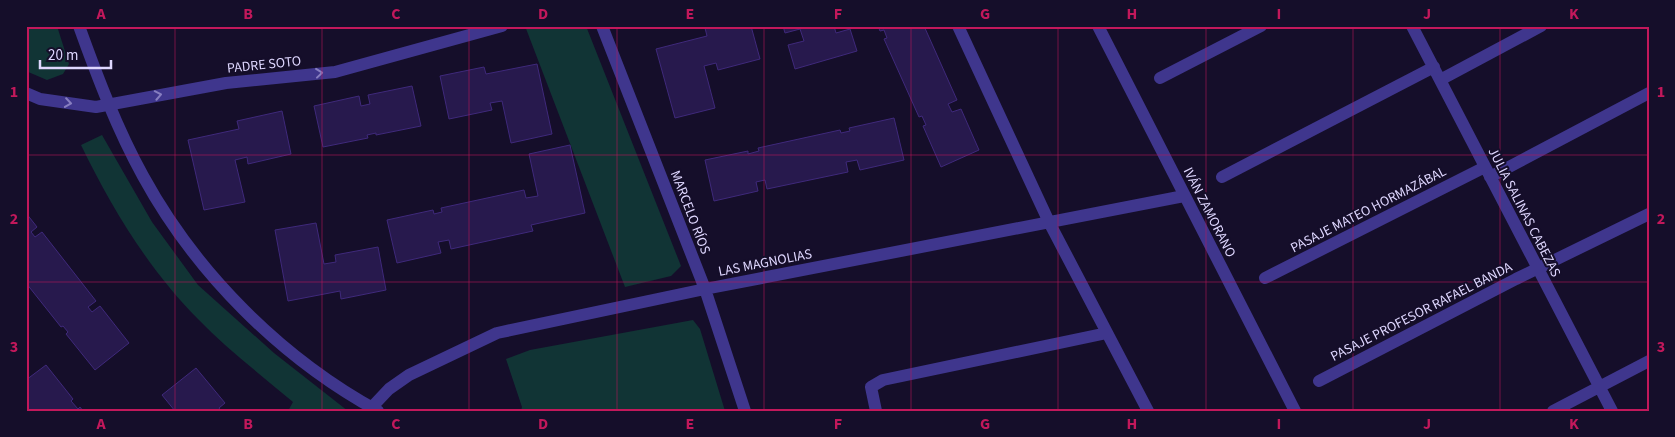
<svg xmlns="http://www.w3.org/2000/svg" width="1675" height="437" font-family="'Source Sans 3',sans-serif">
<rect width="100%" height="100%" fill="#150e2a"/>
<path fill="#113435" d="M26,26H57L69,64L63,74L47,80L26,71Z
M525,26H586L681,266L671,276L625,287Z
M102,135L152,222L198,285L274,353L348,411H288L293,402C261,375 227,349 198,319C149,270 111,207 81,145Z
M693,320L700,329L725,411H521L522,407L506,359L530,350Z"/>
<path fill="#27194d" stroke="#3f297b" d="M711,26H751L760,59L718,70L716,63L704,66L715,108L675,118L656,49L707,36L705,28Z
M783,26H834L836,33L850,29L857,51L795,69L788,45L804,41L800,29L785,33Z
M878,26L915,28L924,26L957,100L948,104L952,112L961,109L979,150L941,167L923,126L926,125L922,116L919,117L884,39L887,38L884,30L880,31Z
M537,64L552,134L511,143L502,101L490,103L492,110L449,119L440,76L484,67L486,74Z
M412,86L421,126L376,135V133L367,135L368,138L323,147L314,106L359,96L361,106L370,104L368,95Z
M282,111L291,154L248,164L247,157L235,160L245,202L204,210L188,140L239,129L237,121Z
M894,118L904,160L860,170L857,160L846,162L848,172L767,189L765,180L756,182L758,191L714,201L705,160L748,151V154L759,151L758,148L840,130L841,133L850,131L849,128Z
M570,145L585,213L531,225L533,231L451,249L449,240L438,242L441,253L397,263L387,220L433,210L434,214L442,212L441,208L524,190L526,198L538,196L529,154Z
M26,213L37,227L31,232L35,237L42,232L96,301L88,307L92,312L100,306L129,343L95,370L66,334L68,332L63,326L61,327L26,283Z
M316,223L324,264L336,262L335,255L378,247L386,290L341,299L340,291L288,301L275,230Z
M46,365L73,399L71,401L78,409L80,407L83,411H30L26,406V380Z
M196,368L225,403L219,408L221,411H175L162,395Z"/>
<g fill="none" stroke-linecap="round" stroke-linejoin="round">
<path stroke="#3f368d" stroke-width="12" d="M79,26C97,76 117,129 143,176C196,273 281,358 378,411
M602,26L705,289L745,411
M958,26L1049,222L1148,411
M1098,26L1295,411
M1412,26L1612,411
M1160,78L1261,26
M1440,80L1541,26
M26,93L40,99L96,107L226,83L335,72L502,26
M1222,177L1434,67
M1490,177L1649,93
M1265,278L1485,167
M1319,381L1516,279L1649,214
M372,407L389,389L409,375L497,333L705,289L1184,196
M876,411L871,387L883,380L1107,333
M1553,411L1649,361"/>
</g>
<defs><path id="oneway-chevron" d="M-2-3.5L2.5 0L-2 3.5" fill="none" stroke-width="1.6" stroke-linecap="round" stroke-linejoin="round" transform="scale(1.25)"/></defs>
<g stroke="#877ec0">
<use href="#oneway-chevron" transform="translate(319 73) rotate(-6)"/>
<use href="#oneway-chevron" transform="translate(158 95) rotate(-11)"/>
<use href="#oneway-chevron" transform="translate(68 103) rotate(8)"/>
</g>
<path fill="none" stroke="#c2185b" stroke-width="1" stroke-opacity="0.55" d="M175,26V411M322,26V411M469,26V411M617,26V411M764,26V411M911,26V411M1058,26V411M1206,26V411M1353,26V411M1500,26V411M26,155H1649M26,282H1649"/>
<g text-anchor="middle" stroke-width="4" stroke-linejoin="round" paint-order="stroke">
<g font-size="14" fill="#dfd7ff" stroke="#150e2a">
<text transform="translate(264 64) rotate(-6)" y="5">PADRE SOTO</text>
<text transform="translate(1368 209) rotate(-27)" y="5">PASAJE MATEO HORMAZÁBAL</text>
<text transform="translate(691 212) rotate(69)" y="5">MARCELO RÍOS</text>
<text transform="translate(1210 212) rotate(63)" y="5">IVÁN ZAMORANO</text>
<text transform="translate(1525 212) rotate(63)" y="5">JULIA SALINAS CABEZAS</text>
<text transform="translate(765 262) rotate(-11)" y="5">LAS MAGNOLIAS</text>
<text transform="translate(1421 311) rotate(-27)" y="5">PASAJE PROFESOR RAFAEL BANDA</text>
</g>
</g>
<rect width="1675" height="437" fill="none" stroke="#150e2a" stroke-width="55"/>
<path d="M40 60v8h71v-8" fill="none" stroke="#dfd7ff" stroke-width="2.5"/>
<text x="48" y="60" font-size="15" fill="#dfd7ff" stroke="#150e2a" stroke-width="4" paint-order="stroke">20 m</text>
<rect x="28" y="28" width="1620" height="382" fill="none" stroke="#c2185b" stroke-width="2"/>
<g font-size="16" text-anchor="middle" font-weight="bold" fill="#c2185b">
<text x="101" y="19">A</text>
<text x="248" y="19">B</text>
<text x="396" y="19">C</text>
<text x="543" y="19">D</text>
<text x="690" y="19">E</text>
<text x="838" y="19">F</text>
<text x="985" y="19">G</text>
<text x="1132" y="19">H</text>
<text x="1279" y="19">I</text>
<text x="1427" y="19">J</text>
<text x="1574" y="19">K</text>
<text x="14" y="97">1</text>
<text x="1661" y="97">1</text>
<text x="14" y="224">2</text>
<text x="1661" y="224">2</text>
<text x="14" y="352">3</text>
<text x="1661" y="352">3</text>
<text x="101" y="429">A</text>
<text x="248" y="429">B</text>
<text x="396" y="429">C</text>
<text x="543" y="429">D</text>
<text x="690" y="429">E</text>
<text x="838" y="429">F</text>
<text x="985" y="429">G</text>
<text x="1132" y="429">H</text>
<text x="1279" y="429">I</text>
<text x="1427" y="429">J</text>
<text x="1574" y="429">K</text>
</g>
</svg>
